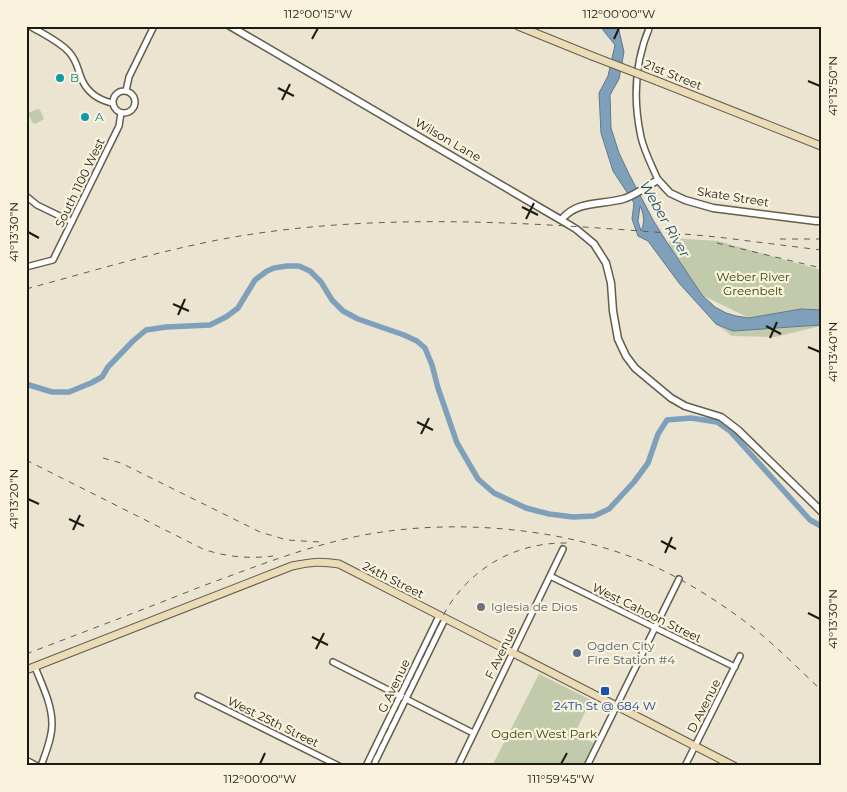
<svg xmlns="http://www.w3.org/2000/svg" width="847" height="792" font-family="Montserrat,sans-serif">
<rect width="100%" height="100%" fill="#ebe4d0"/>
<path fill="#c1cbac" d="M37,109L40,110L44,119L35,124L32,122L28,113Z
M672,238L718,241L821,270V310L801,309L749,318L702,295L668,244Z
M716,324L733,331L799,327L819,325H821V326L775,337L732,336Z
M539,674L591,700L575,733L594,743L583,766H492Z"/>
<path fill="#7fa0ba" stroke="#617888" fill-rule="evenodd" d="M603,26H618L624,52L619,79L610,95L611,128L619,153L629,174L653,220L668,244L702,295L715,307L726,313L736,316L749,318L801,309L821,310V325L733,331L716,324L679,283L648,241L638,236L632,219L634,203L613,171L601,133L599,93L608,76L615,45L603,30ZM640,206C644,214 645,222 641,231L638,221Z"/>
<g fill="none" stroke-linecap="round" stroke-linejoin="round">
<path stroke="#7fa0ba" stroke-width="5.5" d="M26,384L52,392H69L91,383L102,377L108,367L133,341L146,330L166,327L210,325L226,317L238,308L255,280L267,271L274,268L287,266H299L310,271L321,282L332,300L343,311L358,319L404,335L417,341L425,348L432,365L438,388L457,443L478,479L494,493L526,508L549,514L573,517L594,516L609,509L634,482L648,463L658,434L667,420L691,418L717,422L730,431L810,520L821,526"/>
<defs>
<path id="minor" d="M30,26C43,34 59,41 69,52C78,62 77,69 82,80C88,93 99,100 112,103
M650,26C635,61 633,100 641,137C644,151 652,166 658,180
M113 102a11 11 0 1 1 22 0a11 11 0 1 1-22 0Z
M126,91L129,77L154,26
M26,196L37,205L72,222
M26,267L53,260L119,126L121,113
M550,576L735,667
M333,662L473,733
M35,667C42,685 52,704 52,724C52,738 46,752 41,766
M198,696L339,766
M26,760L37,766
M366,766L439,616
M373,766L445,619
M458,766L563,549
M587,766L679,579
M685,766L740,656"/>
<path id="tertiary" d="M230,26L561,220L576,229L594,244L606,263L611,283L613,311L618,339L626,356L635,368L671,398L685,406L721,417L738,430L821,511
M561,220C577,200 601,205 623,199C634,196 647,186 658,180L670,193L685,200L713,208L816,221H821"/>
<path id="secondary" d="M518,26L592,56
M657,81L821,146
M26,670L292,566C311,562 320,561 339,564L734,766"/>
</defs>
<use href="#minor" stroke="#635d4b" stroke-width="8"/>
<use href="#tertiary" stroke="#635d4b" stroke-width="9"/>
<use href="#secondary" stroke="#635d4b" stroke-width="9"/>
<use href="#minor" stroke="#fff" stroke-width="5"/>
<use href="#tertiary" stroke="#fff" stroke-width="6"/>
<use href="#secondary" stroke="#ebdcb7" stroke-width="7"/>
<path stroke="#605c51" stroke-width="1" stroke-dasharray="6 6" stroke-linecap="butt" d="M673,233L717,237L821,250
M780,239H821
M717,243L821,268
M26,289C97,270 168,248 240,236C381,213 525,222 667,233
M103,458L121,463L260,532L287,540L320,542
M26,460L203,549C226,557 249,559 273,556
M26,654C84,632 142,610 200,587C260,565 319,541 382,532C478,518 597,532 681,580C703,592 724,606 743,620C771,641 796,666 821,690
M370,766L446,610C473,566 517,542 568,543"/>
<defs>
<path id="secondary-bridge" d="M592,56L657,81"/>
</defs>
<use href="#secondary-bridge" stroke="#635d4b" stroke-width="9" stroke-linecap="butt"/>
<use href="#secondary-bridge" stroke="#ebdcb7" stroke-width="7"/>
</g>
<path fill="none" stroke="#1c1a13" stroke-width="2" d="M312,39L318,28M614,39L619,28M808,81L820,86M278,88L294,96M282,100L290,84M522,207L538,215M526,219L534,203M28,232L39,238M173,304L189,311M178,315L185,299M766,326L781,334M770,338L777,322M808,347L820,352M417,422L433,430M421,434L429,418M28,499L39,504M69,519L84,526M73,530L80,515M661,541L676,549M665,553L672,537M808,613L820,619M312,637L328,645M316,649L324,633M260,764L265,753M561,764L567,753"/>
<g fill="#0f9aa8" stroke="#f9f2dd" stroke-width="2">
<circle cx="60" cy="78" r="5"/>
<circle cx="85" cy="117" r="5"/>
</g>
<circle fill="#6b7280" stroke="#f9f2dd" stroke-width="2" cx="481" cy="607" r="5"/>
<circle fill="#5c6f8a" stroke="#f9f2dd" stroke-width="2" cx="577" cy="653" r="5"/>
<rect fill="#1a4fb4" stroke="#f9f2dd" stroke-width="2" x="600" y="686" width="10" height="10" rx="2.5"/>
<g text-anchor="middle" stroke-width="4.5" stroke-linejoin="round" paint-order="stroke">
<g font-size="12" fill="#1c1a13" stroke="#f9f2dd">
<text transform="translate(673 75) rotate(22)" y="4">21st Street</text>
<text transform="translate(448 140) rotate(30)" y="4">Wilson Lane</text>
<text transform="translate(80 183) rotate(-64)" y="4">South 1100 West</text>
<text transform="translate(733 197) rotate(9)" y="4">Skate Street</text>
<text transform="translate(393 580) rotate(27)" y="4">24th Street</text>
<text transform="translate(647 613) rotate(26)" y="4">West Cahoon Street</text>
<text transform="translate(501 653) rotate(-64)" y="4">F Avenue</text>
<text transform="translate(394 686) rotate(-64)" y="4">G Avenue</text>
<text transform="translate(704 706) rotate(-63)" y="4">D Avenue</text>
<text transform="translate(273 722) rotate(26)" y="4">West 25th Street</text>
</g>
<g font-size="12" fill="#0d838f" stroke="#f9f2dd" text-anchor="start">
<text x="70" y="82">B</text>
<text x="95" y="121">A</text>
</g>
<g font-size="12" fill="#364304" stroke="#f9f2dd">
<text x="753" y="281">Weber River<tspan x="753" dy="14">Greenbelt</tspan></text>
<text x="544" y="738">Ogden West Park</text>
</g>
<g font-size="12" fill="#5b616d" stroke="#f9f2dd" text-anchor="start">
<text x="491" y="611">Iglesia de Dios</text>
</g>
<g font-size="12" fill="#4e5e75" stroke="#f9f2dd" text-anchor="start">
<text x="587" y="650">Ogden City<tspan x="587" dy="14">Fire Station #4</tspan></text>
</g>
<g font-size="12" fill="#164399" stroke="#f9f2dd">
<text x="605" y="710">24Th St @ 684 W</text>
</g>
<g font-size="14" font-style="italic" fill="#164f73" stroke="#f9f2dd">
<text transform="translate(665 219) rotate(60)" y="5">Weber River</text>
</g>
</g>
<rect width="847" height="792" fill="none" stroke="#f9f2dd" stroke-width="55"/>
<rect x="28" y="28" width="792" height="736" fill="none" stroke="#1c1a13" stroke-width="2"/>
<g font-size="12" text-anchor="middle" fill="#1c1a13">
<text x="318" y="18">112°00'15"W</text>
<text x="619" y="18">112°00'00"W</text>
<text transform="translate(833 86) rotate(-90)" y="4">41°13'50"N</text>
<text transform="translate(14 232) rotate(-90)" y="4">41°13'30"N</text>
<text transform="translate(833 352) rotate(-90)" y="4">41°13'40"N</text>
<text transform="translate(14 499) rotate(-90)" y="4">41°13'20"N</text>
<text transform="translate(833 619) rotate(-90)" y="4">41°13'30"N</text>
<text x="260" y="783">112°00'00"W</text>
<text x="561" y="783">111°59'45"W</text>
</g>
</svg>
